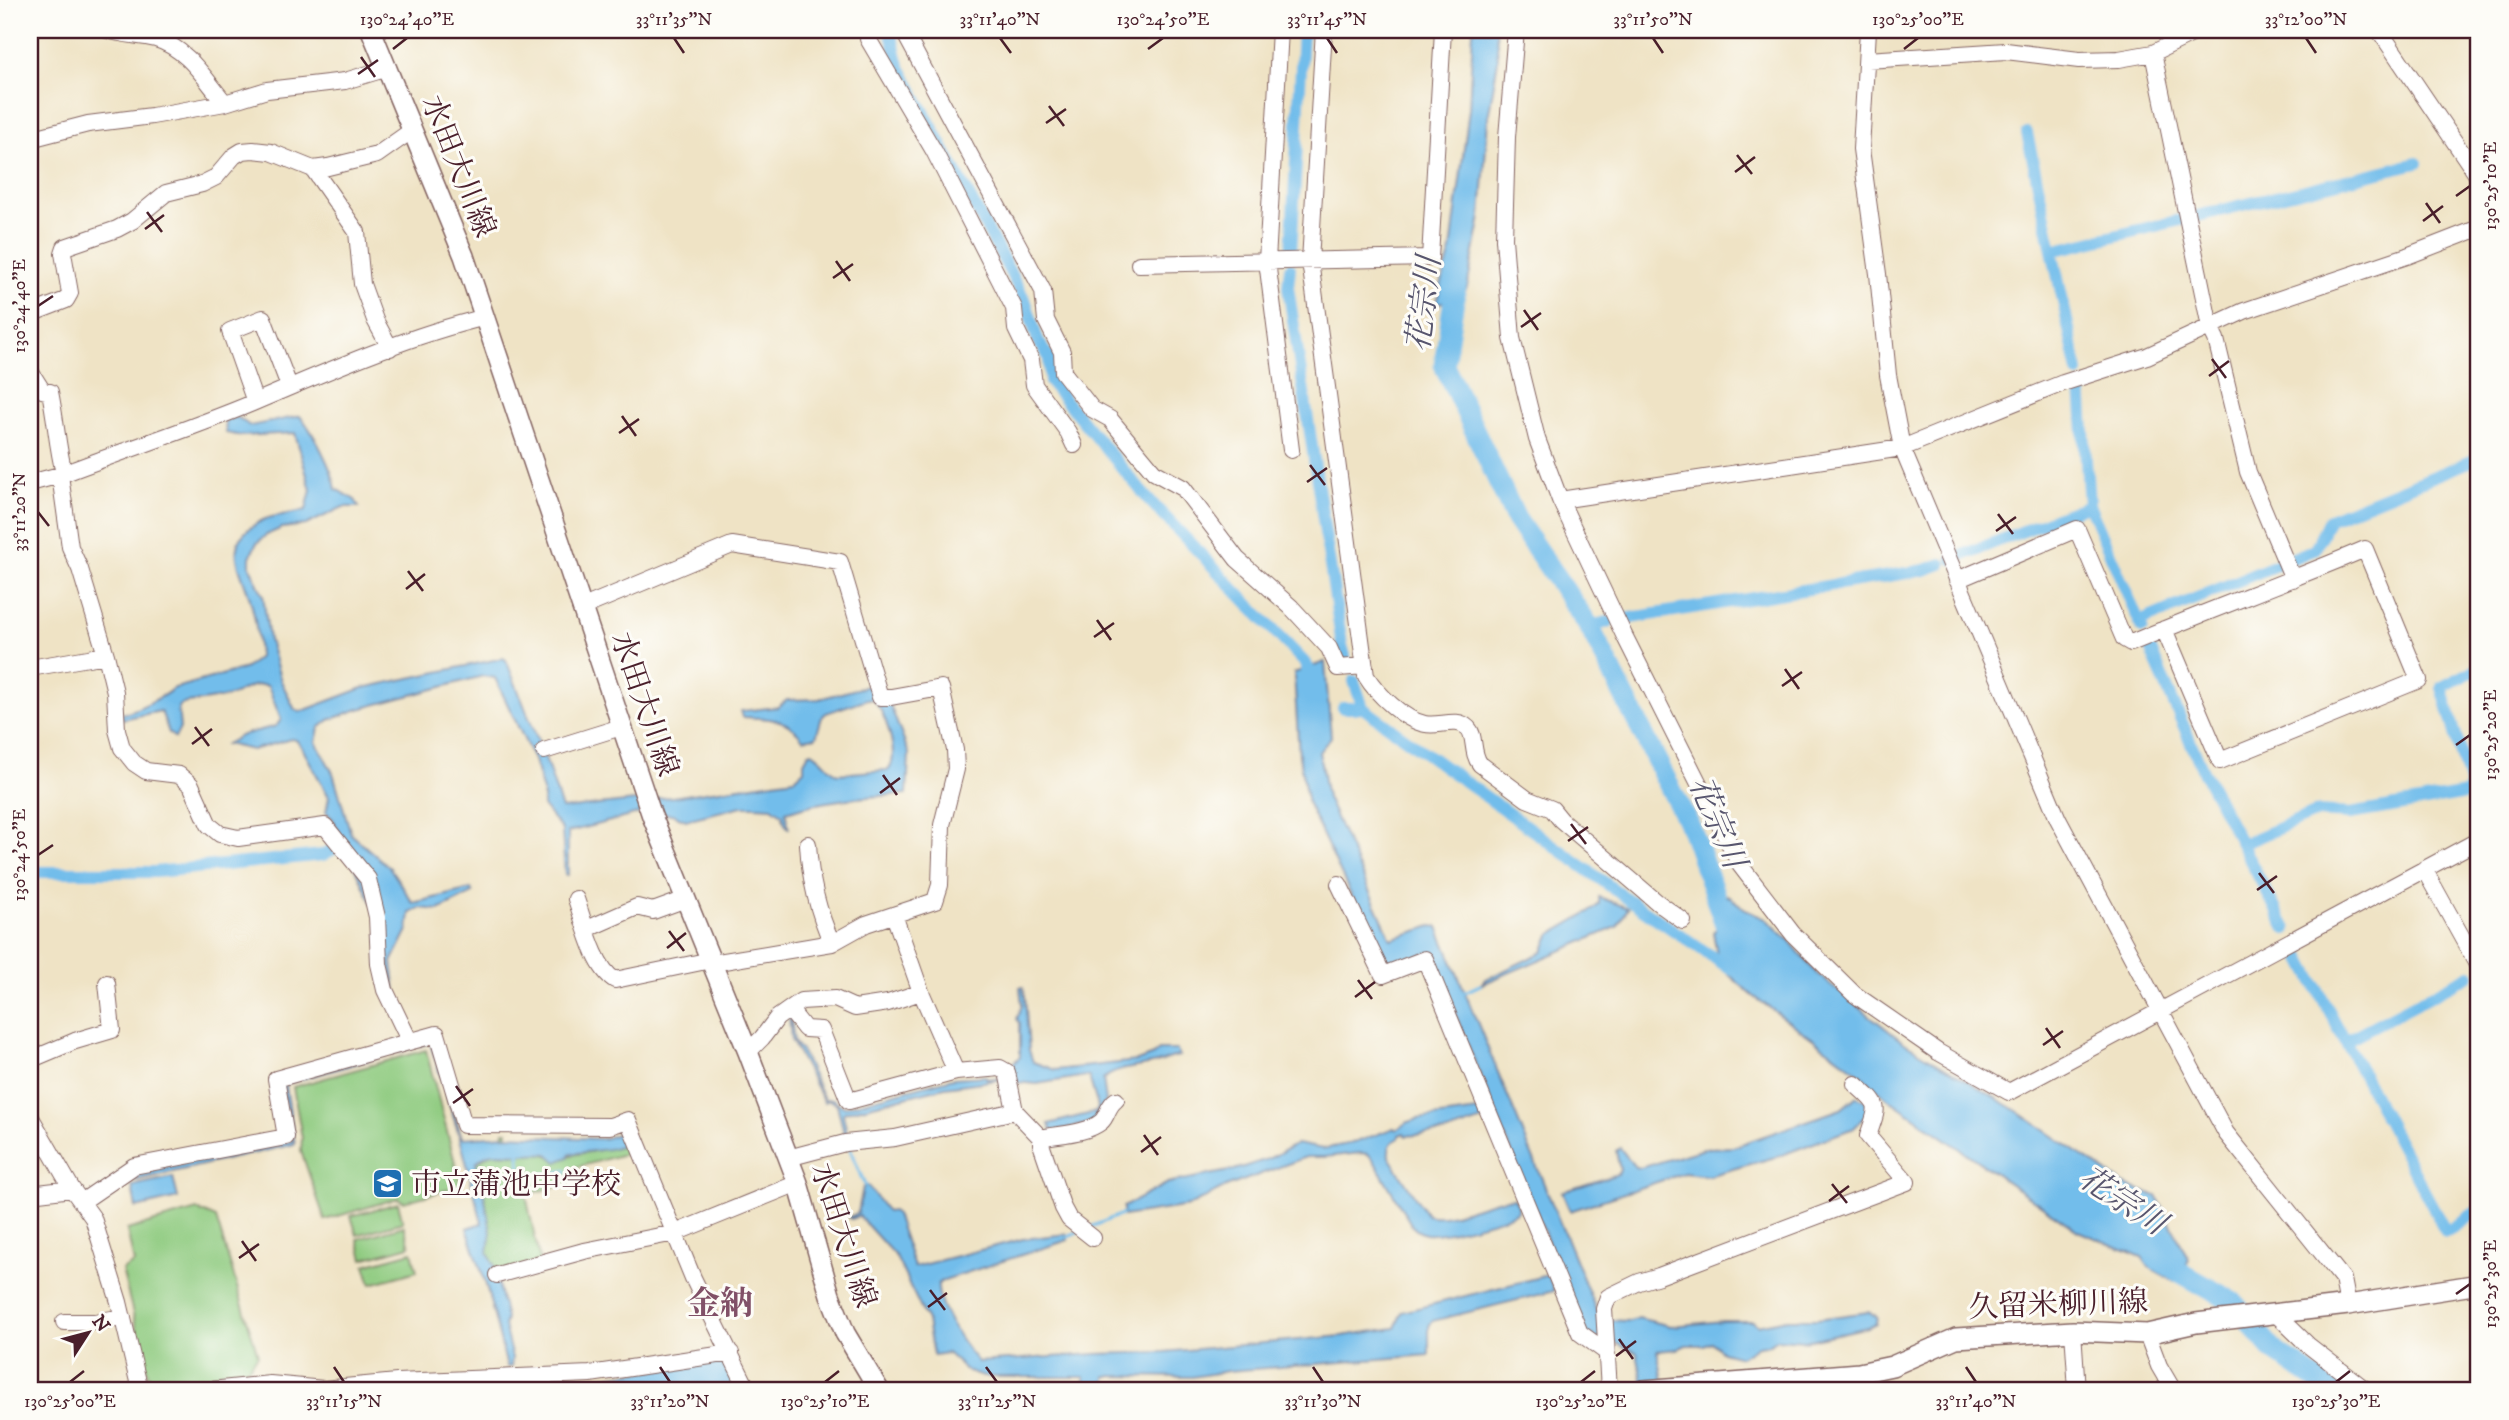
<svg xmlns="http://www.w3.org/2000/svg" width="2509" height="1420" font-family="'IM FELL DW Pica','Noto Serif JP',serif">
<rect width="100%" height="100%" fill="#fdfcf7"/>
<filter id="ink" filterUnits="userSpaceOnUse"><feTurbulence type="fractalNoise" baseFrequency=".0143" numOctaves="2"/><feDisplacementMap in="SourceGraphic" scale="14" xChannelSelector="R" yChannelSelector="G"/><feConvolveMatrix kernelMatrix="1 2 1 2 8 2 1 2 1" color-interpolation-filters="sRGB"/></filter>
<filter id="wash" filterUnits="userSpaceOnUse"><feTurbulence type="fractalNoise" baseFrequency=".00686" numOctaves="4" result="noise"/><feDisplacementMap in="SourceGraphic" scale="28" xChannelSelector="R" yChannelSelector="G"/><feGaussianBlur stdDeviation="1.57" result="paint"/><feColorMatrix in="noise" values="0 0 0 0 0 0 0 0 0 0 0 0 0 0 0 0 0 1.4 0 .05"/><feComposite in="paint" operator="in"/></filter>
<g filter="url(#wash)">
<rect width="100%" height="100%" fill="#efe3c5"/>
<path fill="#8fcb80" stroke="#6c7556" stroke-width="2" d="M426,1050L461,1186L404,1202L398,1198L325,1220L301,1151L302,1138L293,1087Z
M504,1131H508L507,1142H510V1147H517V1155C530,1153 544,1151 555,1159C579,1152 604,1151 629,1144L633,1145L635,1151L574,1168L577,1181L526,1195L540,1262L493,1274L487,1252L490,1233L485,1198L476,1163L491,1153L514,1154V1150H506V1146H503Z
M398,1203L403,1222L357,1235L351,1216Z
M197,1210L216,1218L258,1355L248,1368L193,1381L158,1382L149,1377L122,1270L134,1263L127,1230Z
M404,1226L410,1246L363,1259L358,1239Z
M412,1252L417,1271L371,1284L365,1265Z"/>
<path fill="#72bdeb" stroke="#5e6e8b" stroke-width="2" d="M1473,30H1496L1498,60L1488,118L1481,217L1467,287L1460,300L1436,303L1451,250L1469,109Z
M300,416C313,431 333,470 336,489L355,500L359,507H343L306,525L282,528L266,535L256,544L250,557V567L263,595L269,640L281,681L295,710L300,712L363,688L503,658L506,660L545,758L562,809L672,797L794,779L804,770V762L809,753L812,752C823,758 828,769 838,774L887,770C902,761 885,708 872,699H867L826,713L822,717L816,737L803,739C786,716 769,719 743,717L741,711L778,707L787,700L819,699L867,686L874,689L890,705L909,754L907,794C865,797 826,799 786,812L789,829L785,824L782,814L772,807L755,806H742L686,820L672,814L642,813L568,832V875H565L562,830L543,806V792L534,760L495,678L483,676L359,709L329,720L319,728L316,742L333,773L351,834L390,868L413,903L471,889L473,893L439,910L420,908L410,913L408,930L392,962L397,1001L389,969L385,932L333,819L326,812L329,797L301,746L296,740L291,739L252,750L226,744L242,735L276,726L281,720L268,686C252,681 239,694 226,697C211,700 196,702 181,704L178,708L180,728L175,738L169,733L161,711L122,719L121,714C132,712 166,696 172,689L246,668L259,657C258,641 256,620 251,603C242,567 218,543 263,520C276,514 292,515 306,510L311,490L295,433L242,436L226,433L225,421L237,417L250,426Z
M1325,662L1331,737L1319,752L1327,798L1391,939L1432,926L1438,927L1598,1315L1603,1320L1630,1321L1638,1318L1671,1326L1723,1321H1753L1757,1325L1787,1319H1817L1868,1312L1877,1316L1876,1323L1868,1327L1805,1341L1778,1339L1768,1345L1758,1346L1741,1357L1722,1352L1711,1342L1704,1345H1686L1678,1349L1657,1351L1665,1390H1644L1637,1353L1612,1341H1602L1585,1332L1430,952L1385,967L1308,804L1299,756L1294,673Z
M1727,895L1748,911L1766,919L1789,940L1816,973L1903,1042L2014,1109L2125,1185L2157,1196L2189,1260L2174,1281L2149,1267L2142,1257L2078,1231L1887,1098L1856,1070L1752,995L1719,966L1713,932L1720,926L1712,905Z
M1599,897L1628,908L1617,927L1480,985L1486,979L1543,952L1550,935L1594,909L1599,904Z
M1020,987H1023L1025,996L1029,1050L1033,1062L1055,1070L1137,1061L1153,1055L1159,1050H1177L1180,1056C1169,1057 1163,1062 1152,1064C1136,1068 1116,1068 1103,1079L1106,1101L1092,1123L1052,1131L1049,1124L1096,1112L1098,1107L1089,1077L1086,1076L1037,1084L1015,1082L1009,1067L1020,1057V1023L1017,1019L1022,1005Z
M789,1017H791L794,1042L802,1052L824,1099H833L844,1107L953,1078L986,1076L987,1079L1003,1077L1004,1079L945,1087L845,1112L843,1114L848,1137L845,1138L837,1104L829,1100L824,1102L791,1040Z
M429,1040L434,1044L462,1138L506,1135L603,1139L626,1131L630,1143L609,1149L570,1154L569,1157L557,1162L548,1154C538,1153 529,1154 519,1154C501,1154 489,1148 476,1163L478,1176L483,1188L491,1232L488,1253L494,1265L506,1319L504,1326L512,1358L511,1367H507L486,1285L467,1228L482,1223L460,1138L430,1043L288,1083L286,1086L295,1144L124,1183L123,1181L132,1174L182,1164L185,1160L220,1152L224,1156L292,1141L282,1086L285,1081Z
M1857,1096L1866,1101L1870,1112L1854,1128L1779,1156L1708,1176L1684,1173L1570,1211L1562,1192L1618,1174L1620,1170L1616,1151L1620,1148L1635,1167L1640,1168L1707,1148L1733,1147L1747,1142L1841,1109Z
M1478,1111L1483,1120L1448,1132L1406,1136L1404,1133L1399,1135V1138C1390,1142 1388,1147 1389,1157L1427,1215C1450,1222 1488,1199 1514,1198L1518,1205V1211C1505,1220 1442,1236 1426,1234C1420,1233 1416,1230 1412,1226L1373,1159L1368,1154L1361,1153L1324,1157H1306L1226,1187L1189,1206L1123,1216V1207L1168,1183L1234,1170L1268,1159L1297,1144L1323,1149L1357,1142L1394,1128L1396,1130L1406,1123L1418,1119Z
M173,1177L178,1198L136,1208L132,1186Z
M868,1186L887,1212L892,1211L896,1214L914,1267L1023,1239L1066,1234L1068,1240L944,1280L938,1284C936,1306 963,1345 978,1362L1095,1354L1164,1352L1342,1336L1395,1328L1402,1312L1548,1275L1554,1291L1432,1321L1429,1326V1355L1228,1371L1192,1377L1106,1376L1105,1390H1085V1377H983L968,1372L947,1353L933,1355L927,1321L896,1257L859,1216L851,1219L849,1217L858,1213L863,1187Z
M728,1359L743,1390H364L436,1386L440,1389L593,1378Z"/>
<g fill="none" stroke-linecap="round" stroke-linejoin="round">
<path stroke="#72bdeb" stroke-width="3.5" d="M1465,992L1480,985
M849,1146L865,1186
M519,1150L520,1168L529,1177L566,1171
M1089,1228L1122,1214
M1068,1237L1078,1232"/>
<path stroke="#72bdeb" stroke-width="12" d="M890,30L899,65L1026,302L1038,341L1049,357L1050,382L1148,499L1306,664L1310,671
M2027,133L2078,372
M2052,251L2417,163
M1291,255L1303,30
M1290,268L1288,287L1342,645L1345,656
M2081,387L2089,505
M1953,559L2089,505L2142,628
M1625,619L1925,570L1941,564
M2139,622L2315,549L2329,519L2479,458
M1589,626L1609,622
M2148,644L2204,773L2286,929
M1306,664L1307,685
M1354,681L1363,708
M1343,708H1363L1629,900L1732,970
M2242,844L2317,812L2350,814L2472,793L2442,687L2479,668
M30,872H155L323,855L347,841
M2297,950L2446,1232L2479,1210
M2345,1041L2470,975"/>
<path stroke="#72bdeb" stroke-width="21" d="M1458,273L1444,365L1516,519L1589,626L1692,831L1726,927
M2155,1258L2233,1302L2273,1350L2331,1390"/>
</g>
</g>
<g filter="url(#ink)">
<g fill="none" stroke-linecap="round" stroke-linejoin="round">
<defs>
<path id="minor" d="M107,30C123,35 140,35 156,39C187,48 205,79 225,103
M868,30V39L934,151L1014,308L1016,329L1031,360L1034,385L1068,432L1074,445
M903,30L1043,291L1046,320L1062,352L1063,372L1092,409L1110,419L1154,472L1183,488L1237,559L1291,607L1329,648L1338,668L1365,666
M1280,30L1267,261L1291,450
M1324,30L1310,261L1366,676C1377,694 1404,720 1425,724C1440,727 1457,717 1468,728C1476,736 1471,753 1480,764L1527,799L1552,809L1561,820L1657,902L1683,921
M1516,30L1507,137L1504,239L1512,338L1537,439L1560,500L1624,635L1740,865L1793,934L1854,994L1938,1052L2009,1092L2479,840
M1868,30L1861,149L1878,274L1888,375L1902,448L2058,819L2226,1133L2343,1279L2348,1305
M2379,30L2479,178
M2153,53L2210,327L2216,339L2248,472L2293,579
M1867,60L2006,51L2079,60L2119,59L2153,53L2200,30
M30,139L88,124L152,116L225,103L267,90L345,81L388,68
M313,169L357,232L362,284L375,320L390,348
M1139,264L1430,258L1443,30
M30,314L66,300L70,293L63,253L65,247L117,229L132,221L166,193L202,184L216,177L234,156L242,151L253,150L271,152L313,169L328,167L377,155L411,131
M30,371L42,390L50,392C56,420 57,446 64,473
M255,402L230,331L263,318L289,386
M60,475C125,450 191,429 255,402C330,370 407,336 486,317
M30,483L60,475L70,547L80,569L106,655L115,692L117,730L122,748L134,763L146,771L179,775L191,785L209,825L220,834L238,838L325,826L368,879L377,917L379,964L385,990L409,1040
M1560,500L1902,448L2063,383L2147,356L2244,311L2407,256L2479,228
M1957,580L2077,529L2124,639L2131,643C2209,610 2287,582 2365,549L2419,680L2220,761L2164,629
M581,608L732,545L840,562L880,697H891L941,688L955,750L956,769L942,825L940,885L935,901L866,924L832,943L712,963
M30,668L106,655
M544,751L621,727
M808,844C810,880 817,910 832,943
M2424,869L2479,968
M1339,884L1383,975L1425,959L1580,1333L1606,1352
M576,899C584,921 594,968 615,980L711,960
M587,929L637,907L653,911L686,899
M790,1010L805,1029L821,1030L849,1101L956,1072
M748,1052L762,1038L777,1018L801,1001L835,999L855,1008L888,1003L921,992
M30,1060L75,1041L112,1030L107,983
M1015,1111L1041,1138V1144L1063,1208L1069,1219L1093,1238
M30,1116L72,1189L93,1218L119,1302L140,1390
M1041,1138C1058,1134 1086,1134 1101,1122C1108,1116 1107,1106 1116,1100
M788,1158L845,1143L895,1138L1015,1111L1007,1072L1000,1068L956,1072L921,992L894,915
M30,1194L72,1189
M83,1201L134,1166L286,1137L276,1079L437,1034L464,1125L610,1126L628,1120L693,1278L748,1390
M497,1275L584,1251L675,1233L798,1183
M2275,1313L2308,1345L2366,1390
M64,1322H95L123,1317
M2073,1331L2077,1390
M2147,1334L2159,1366L2173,1390
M211,1390L270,1384L324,1389L397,1382L590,1374L731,1353
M1609,1390L1604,1309L1608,1297L1639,1282L1659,1276L1907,1182L1868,1136C1879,1104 1881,1107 1855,1084"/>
<path id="major" d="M371,30L464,256L652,816L748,1052L798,1183L830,1295L845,1333L879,1390
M1643,1390L1859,1373L1892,1366L1956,1338L2073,1331L2147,1334L2196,1323L2348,1305L2479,1284"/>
</defs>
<use href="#minor" stroke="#846461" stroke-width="18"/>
<use href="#major" stroke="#846461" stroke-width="22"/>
<use href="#minor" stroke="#fff" stroke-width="16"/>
<use href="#major" stroke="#fff" stroke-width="19"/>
</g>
</g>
<path fill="none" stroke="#4a1f2b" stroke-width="2.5" d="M674,38L684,53M1000,38L1011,53M1327,38L1337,53M1653,38L1663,53M2306,38L2316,53M393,49L407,38M1148,49L1163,38M1904,49L1918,38M361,57L375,77M358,74L378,60M1049,106L1064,126M1046,123L1066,109M1737,155L1752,174M1735,172L1755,157M2456,196L2470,186M2426,203L2440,223M147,212L162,232M2423,221L2443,206M145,229L164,215M836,261L850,281M833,278L853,264M38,306L53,296M1524,310L1538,330M1521,327L1541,313M2212,359L2226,378M2209,376L2229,361M622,416L636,436M619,433L639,419M1310,465L1325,485M1307,482L1327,468M38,512L49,526M1998,514L2013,534M1996,531L2016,517M408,571L423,591M406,589L425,574M1097,620L1111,640M1094,637L1114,623M1785,669L1799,689M1782,686L1802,672M195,727L209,746M192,744L212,729M2456,745L2470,735M883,775L897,795M880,793L900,778M1571,824L1586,844M1568,841L1588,827M38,855L53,845M2259,873L2274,893M2257,890L2277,876M669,931L684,951M667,948L686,933M1358,980L1372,999M1355,997L1375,982M2046,1028L2060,1048M2043,1045L2063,1031M456,1086L470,1106M453,1103L473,1089M1144,1135L1158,1155M1141,1152L1161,1137M1832,1184L1847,1203M1829,1201L1849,1186M242,1241L256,1261M239,1258L259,1244M930,1290L945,1310M2456,1294L2470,1284M928,1307L947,1293M1619,1339L1633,1359M1616,1356L1636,1341M334,1367L344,1382M660,1367L670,1382M986,1367L997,1382M1313,1367L1323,1382M1966,1367L1976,1382M70,1382L84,1371M825,1382L839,1371M1581,1382L1595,1371M2336,1382L2350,1371"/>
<defs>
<symbol id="school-square" viewBox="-11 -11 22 22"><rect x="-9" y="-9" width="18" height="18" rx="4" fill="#1f6fb2" stroke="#fdfcf7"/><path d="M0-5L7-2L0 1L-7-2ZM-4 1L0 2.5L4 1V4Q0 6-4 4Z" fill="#fff"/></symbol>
</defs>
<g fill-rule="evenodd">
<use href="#school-square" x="370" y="1166" width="35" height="35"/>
</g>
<g text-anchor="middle" stroke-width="6" stroke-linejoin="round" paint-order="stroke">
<g font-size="30" fill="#4a1f2b" stroke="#fdfcf7">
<text transform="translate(459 166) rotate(68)" y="10">水田大川線</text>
<text transform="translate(645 704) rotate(71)" y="10">水田大川線</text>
<text transform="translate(844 1235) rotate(72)" y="10">水田大川線</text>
<text transform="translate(2058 1304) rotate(-2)" y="10">久留米柳川線</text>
</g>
<g font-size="30" fill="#4a1f2b" stroke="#fdfcf7" text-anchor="start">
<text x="411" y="1194">市立蒲池中学校</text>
</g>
<g font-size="32" font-style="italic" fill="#58566e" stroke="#fdfcf7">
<text transform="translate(1423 304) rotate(-83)" y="11">花宗川</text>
<text transform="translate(1718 822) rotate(67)" y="11">花宗川</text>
<text transform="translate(2123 1200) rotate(33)" y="11">花宗川</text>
</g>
<g font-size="33" font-weight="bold" fill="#815067" stroke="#fdfcf7">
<text x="720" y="1314">金納</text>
</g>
</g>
<rect width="2509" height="1420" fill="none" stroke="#fdfcf7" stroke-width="77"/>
<g transform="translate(88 1333) rotate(54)" stroke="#fdfcf7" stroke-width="5" paint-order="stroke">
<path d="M0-5L12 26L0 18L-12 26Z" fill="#4a1f2b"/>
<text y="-10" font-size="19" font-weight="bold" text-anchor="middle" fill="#4a1f2b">N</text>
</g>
<rect x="38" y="38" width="2432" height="1344" fill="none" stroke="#4a1f2b" stroke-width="2.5"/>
<g font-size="18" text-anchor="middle" fill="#4a1f2b">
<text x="407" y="25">130°24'40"E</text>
<text x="674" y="25">33°11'35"N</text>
<text x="1000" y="25">33°11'40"N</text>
<text x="1163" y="25">130°24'50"E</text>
<text x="1327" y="25">33°11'45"N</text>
<text x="1653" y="25">33°11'50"N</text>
<text x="1918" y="25">130°25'00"E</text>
<text x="2306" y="25">33°12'00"N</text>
<text transform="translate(2490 186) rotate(-90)" y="6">130°25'10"E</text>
<text transform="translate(19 306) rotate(-90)" y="6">130°24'40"E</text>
<text transform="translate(19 512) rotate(-90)" y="6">33°11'20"N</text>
<text transform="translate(2490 735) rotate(-90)" y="6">130°25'20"E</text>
<text transform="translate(19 855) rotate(-90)" y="6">130°24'50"E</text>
<text transform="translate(2490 1284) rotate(-90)" y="6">130°25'30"E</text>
<text x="70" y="1407">130°25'00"E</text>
<text x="344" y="1407">33°11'15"N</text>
<text x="670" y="1407">33°11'20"N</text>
<text x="825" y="1407">130°25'10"E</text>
<text x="997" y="1407">33°11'25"N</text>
<text x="1323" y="1407">33°11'30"N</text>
<text x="1581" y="1407">130°25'20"E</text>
<text x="1976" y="1407">33°11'40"N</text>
<text x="2336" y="1407">130°25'30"E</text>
</g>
</svg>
